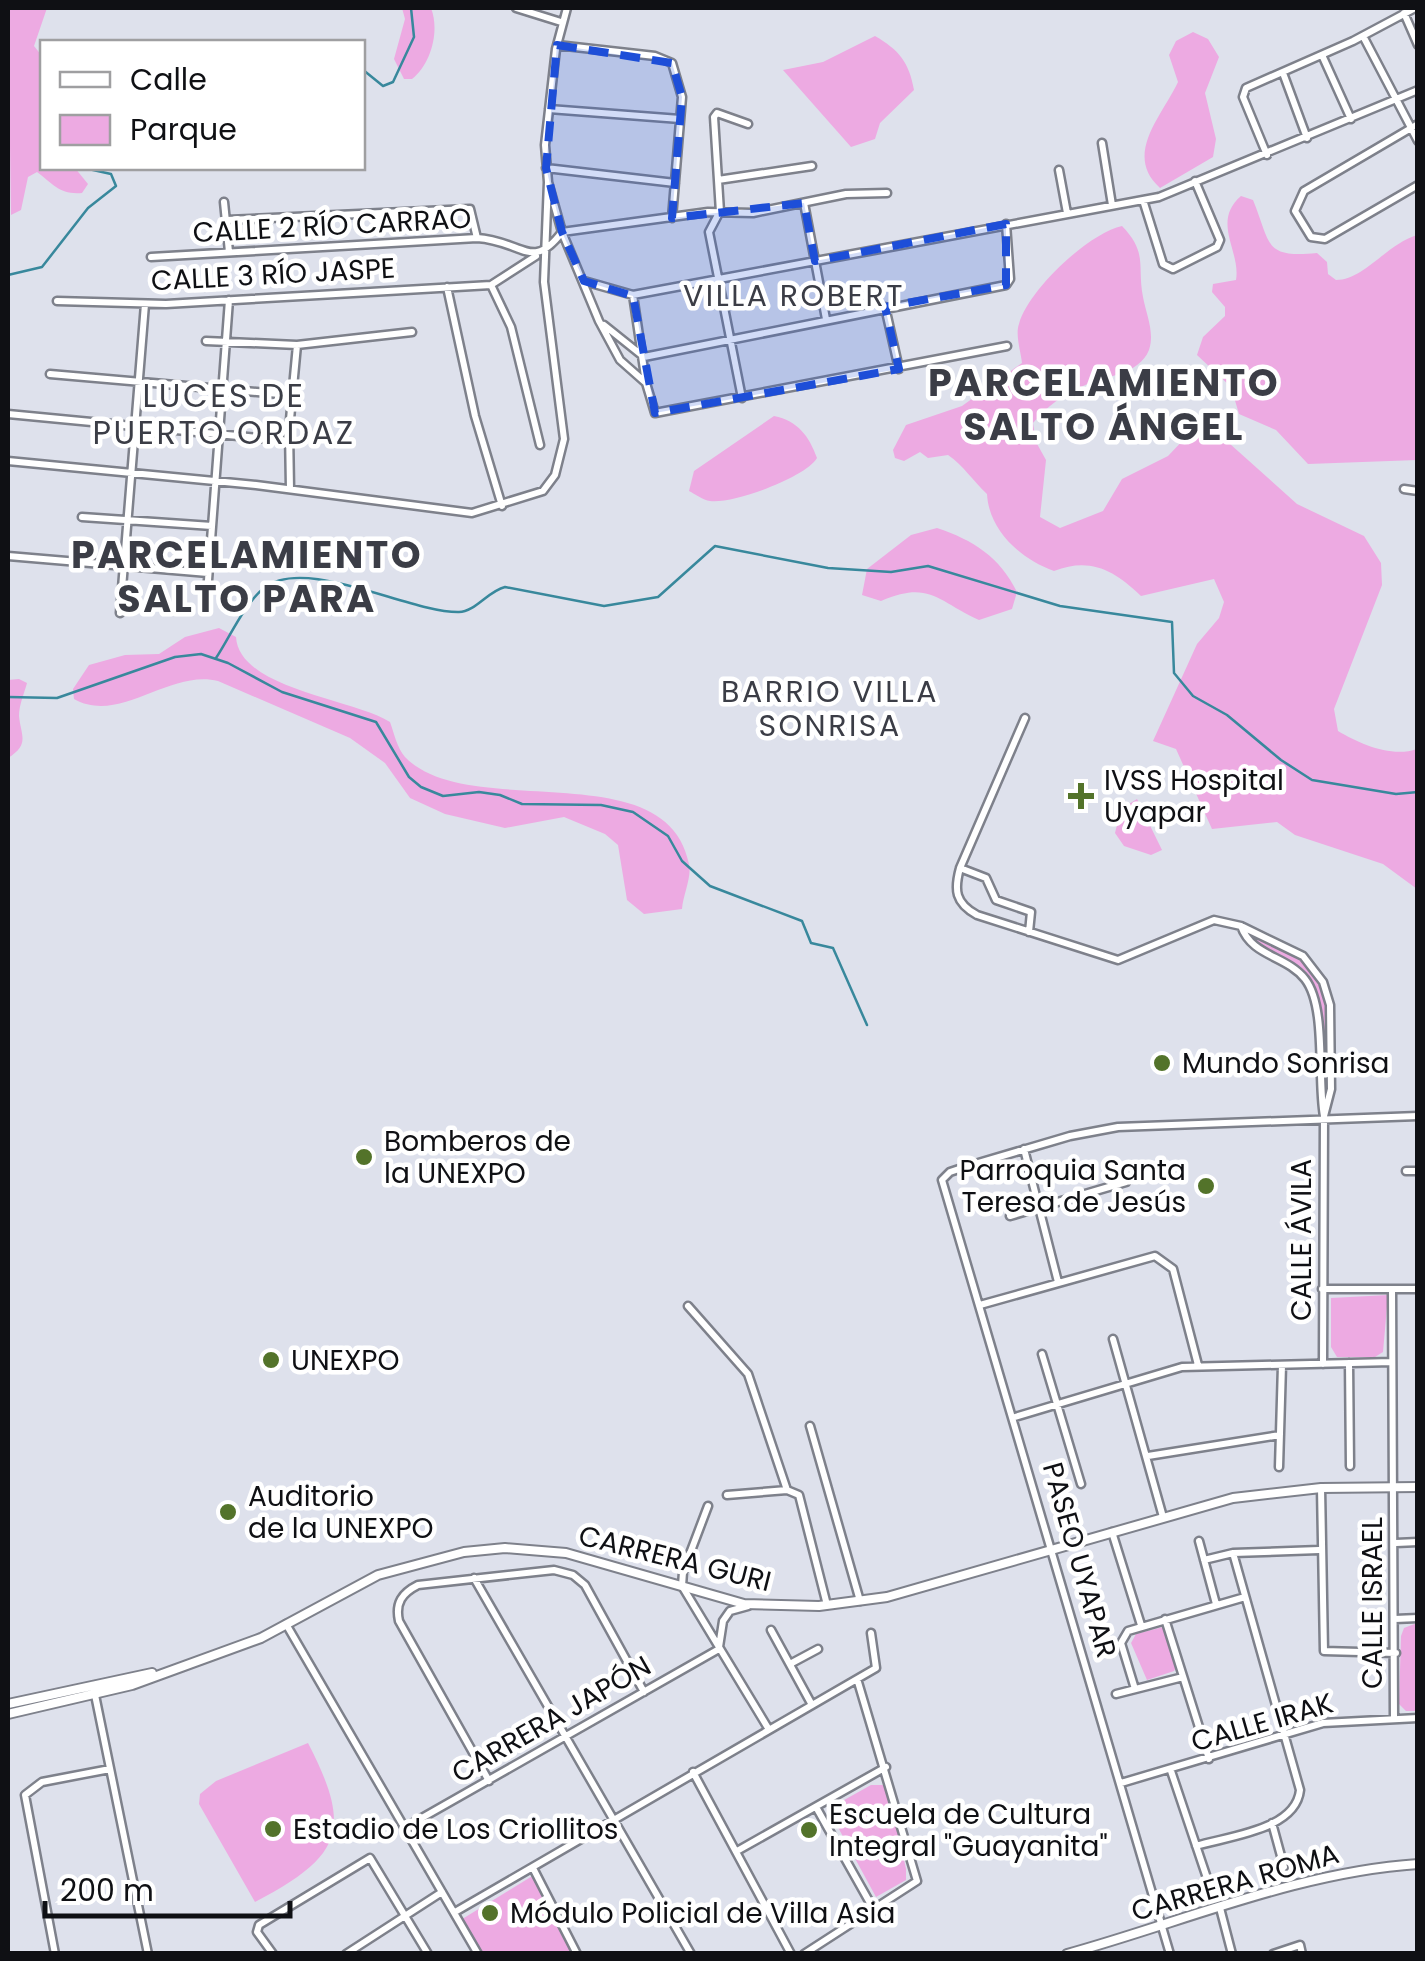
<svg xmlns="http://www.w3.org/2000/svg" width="1425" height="1961" font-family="Poppins,sans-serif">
<rect width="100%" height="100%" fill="#dee1ec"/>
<path fill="#edaae2" d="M8,8H47L34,46L42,56V168H75L88,184L82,193C60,195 53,184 37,172L28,177L21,210L11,215Z
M402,8H431C440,31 431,64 412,79H404L394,59L405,19Z
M1193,32L1208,39L1219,57L1205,93L1216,139L1213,157L1160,188C1123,155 1162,116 1178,82L1169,55L1176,41Z
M875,36C899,50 909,62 914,90L880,123L875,139L851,147L783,70L823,62Z
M1241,196L1253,200C1271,244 1263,258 1317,253L1327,262L1328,274L1336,280C1364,280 1387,244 1417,235V460L1308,464L1276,430L1239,414L1231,387L1197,355L1203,337L1225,316V307L1212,292L1213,284L1236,280C1241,251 1211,222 1241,196Z
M1122,226C1148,253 1137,265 1143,297C1146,314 1155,332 1149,350C1139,375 1104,376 1083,386C1063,395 1047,406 1033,423L1036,442L1046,460L1040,517L1060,528L1103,511L1122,479L1168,456L1189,434L1202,429L1220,435L1297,504L1364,536L1381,563L1382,585L1334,709L1338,731C1360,744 1392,758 1417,749V889L1383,864L1295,835L1277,822L1212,829L1176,749L1153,741L1197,644L1219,618L1224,602L1214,579L1141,596C1114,570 1090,557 1054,571C1021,559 989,531 987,494C973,481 963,465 948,455L928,458L920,452L904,461L895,458L893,450L906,425L962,406L1022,363C1021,352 1015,335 1019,324C1028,290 1089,233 1122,226Z
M774,416C798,421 809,436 817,458C806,477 734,504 710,501C703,500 695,494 689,491L694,471Z
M937,528C973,540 1000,557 1017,592L1012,609L979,620C937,601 930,580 881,601L862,595L867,569L911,535Z
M219,628L236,637C239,689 353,699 390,722C394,733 397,748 405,757C469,823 667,751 689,864C692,877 683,895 682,909L644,914L627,900L618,845L605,834L564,817L505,828L445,814L410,798L385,763L350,738L218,681C169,669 120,725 74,699L73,689L89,665L125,655L159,654L185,637Z
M19,679L27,683C24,694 19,705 19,716C21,736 30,744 8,758V680Z
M1137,799L1162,850L1151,855L1124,846L1115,833L1121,809Z
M1241,926C1260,935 1290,944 1304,958C1339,994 1336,1070 1324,1116C1322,1084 1325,999 1301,976C1279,954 1263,957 1241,926Z
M1388,1295L1383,1352L1375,1357H1337L1331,1347V1298Z
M1417,1623V1711H1406L1399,1704L1401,1636L1404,1628Z
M1163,1627L1168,1629L1178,1664L1174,1671L1147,1680L1131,1643L1136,1634Z
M308,1743C353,1830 342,1856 255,1902L199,1804L200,1794L216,1781Z
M871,1785H883L889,1791L906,1869V1880L876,1897L828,1809Z
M534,1875L575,1953H479L459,1921Z"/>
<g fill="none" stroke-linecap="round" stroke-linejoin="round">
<path stroke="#38889c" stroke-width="2.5" d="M362,69L383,86L393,82L414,37L411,8
M8,275L42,267L88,208L116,186L111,174L84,168
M216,658C230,637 244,604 264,588C305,555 410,613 459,612C475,612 488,591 505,587L604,606L658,597L715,546L828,568L891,572L928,566L1060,606L1172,622L1174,673L1193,696L1227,715L1281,760L1312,780L1396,794L1418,792
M8,697L57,698L175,657L201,654L228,663L282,692L376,722L409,777L421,787L443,796L479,792L500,795L522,804L601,805L633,812L668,836L682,861L710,886L802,921L811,943L833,948L867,1025"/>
<defs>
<path id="minor" d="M516,8L561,22
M567,8L556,49L545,145L548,182L562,232L599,321L620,360L646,383L655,413L1007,346
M1404,13L1418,45
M1363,36L1418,141
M557,45L655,56L672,63L682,97L672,218
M1322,55L1351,119
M1283,73L1307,138
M549,109L680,119
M1418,124L1304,191L1295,211L1311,237L1325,239L1418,185
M1102,143L1112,205
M1267,155L1243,97L1246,88L1353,41L1415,8
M546,168L675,183
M1059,170L1067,213
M718,180L812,166
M1143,200L1163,264L1173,269L1217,247L1220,240L1195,181
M224,202L229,252
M804,203L826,319
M720,212L714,117L717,113L748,124
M719,213L709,232L742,398
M227,220L470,209L477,238
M562,232L708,212L753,213L846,194L887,193
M536,256L491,285L511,327L540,445
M151,257L477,238C523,241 532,272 562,232
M584,281L633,295L1159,197L1418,90
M447,287L475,416L502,506
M633,295L646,383
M57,301L166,304L491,285
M885,307L899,369
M604,325L644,357L1006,285L1010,279L1006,224
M206,341L297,345L412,332
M50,374L291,395
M8,414L289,441
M8,461L256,485L472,513L543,491L555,475L564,439L544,282L548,182
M290,489L289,430L297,345
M1404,489L1418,491
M82,517L212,526
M8,556L208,573
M206,607L229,300
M120,613L145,304
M1025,718L960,868C954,890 955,903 977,915L1118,960L1214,920L1241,926L1303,956L1323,982L1330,1005L1331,1089L1324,1116
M960,868L986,878L996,900L1031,912L1029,932
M1241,926C1252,957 1286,955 1305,979C1327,1007 1317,1079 1324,1116L1323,1364
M1024,1149L1058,1282
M1406,1171H1418
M1010,1216L1126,1182
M1322,1289H1418
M1392,1290L1394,1719
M980,1305L1155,1256L1173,1269L1198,1365
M688,1306L748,1374L787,1490
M1113,1339L1163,1517
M1042,1354L1081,1484
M1349,1363L1350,1466
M1015,1417L1182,1367L1392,1362
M810,1426L860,1601
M1148,1456L1280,1435
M1279,1467L1282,1365
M1321,1488L1324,1651L1396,1653
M727,1495L787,1490L799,1495L827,1605
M708,1506L683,1572L682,1586L768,1728
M1112,1532L1141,1625
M1199,1541L1216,1604
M1396,1543L1418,1542
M1204,1560L1233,1553L1319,1550
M474,1578L691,1954
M1165,1619L1209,1759
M1395,1619L1418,1618
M286,1624L478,1954
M771,1630L812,1705
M719,1647L723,1621L730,1611L748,1606
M790,1664L818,1649
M1135,1689L1121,1643L1128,1631L1245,1597
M94,1690L148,1954
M1116,1694L1183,1677
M1171,1771L1207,1878
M693,1772L791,1954
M489,1781L399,1621C395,1603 402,1593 418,1585L554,1570L573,1575L585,1585L644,1692
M1121,1783L1323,1723L1418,1718
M816,1807L874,1910
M1272,1823L1284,1867
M406,1827L719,1649
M1196,1846C1229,1836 1296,1830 1300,1790L1233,1553
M737,1851L886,1767
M533,1868L577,1954
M1220,1908L1232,1954
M455,1912L876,1668L871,1633
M55,1954L25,1795L42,1782L110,1769
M273,1954L257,1932L259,1925L370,1858L428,1954
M346,1954L442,1892
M804,1954L917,1881L858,1682
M1170,1954L942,1180L950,1172L965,1167L1070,1136L1118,1127L1418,1116
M1273,1954L1300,1945L1302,1954"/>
<path id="tertiary" d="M8,1704L152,1673
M8,1714L132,1685L261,1638L378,1575L464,1552L505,1548L566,1553L744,1604L819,1606L887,1597L1233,1498L1321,1488L1418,1487
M1067,1954C1183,1922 1297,1872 1418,1864"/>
</defs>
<use href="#minor" stroke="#7e818b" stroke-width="11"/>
<use href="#tertiary" stroke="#7e818b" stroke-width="12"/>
<use href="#minor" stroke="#fff" stroke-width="6"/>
<use href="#tertiary" stroke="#fff" stroke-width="8"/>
</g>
<path fill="#1d4ed8" fill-opacity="0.2" stroke="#1d4ed8" stroke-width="8" stroke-dasharray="20 12" stroke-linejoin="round" d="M557,45L672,63L682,97L672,218L804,203L815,261L1006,224V285L885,307L899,369L655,413L633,296L584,281L562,232L546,168Z"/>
<g fill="#53732a" stroke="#fff" stroke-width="4">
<path d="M1076 781h10v10h10v10h-10v10h-10v-10h-10v-10h10z"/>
<circle cx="1162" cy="1063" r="10"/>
<circle cx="364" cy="1157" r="10"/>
<circle cx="1206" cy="1186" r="10"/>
<circle cx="271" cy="1360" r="10"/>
<circle cx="228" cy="1512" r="10"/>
<circle cx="273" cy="1829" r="10"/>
<circle cx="809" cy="1830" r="10"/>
<circle cx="490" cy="1913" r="10"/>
</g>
<g text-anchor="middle" stroke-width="9" stroke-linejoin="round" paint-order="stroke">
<g font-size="28" fill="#0f1014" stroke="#fff">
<text transform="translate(332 225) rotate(-3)" y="10">CALLE 2 RÍO CARRAO</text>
<text transform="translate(273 274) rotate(-3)" y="10">CALLE 3 RÍO JASPE</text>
<text transform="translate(1301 1240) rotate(-90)" y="10">CALLE ÁVILA</text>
<text transform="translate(675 1558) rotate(14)" y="10">CARRERA GURI</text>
<text transform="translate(1080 1560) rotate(74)" y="10">PASEO UYAPAR</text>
<text transform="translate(1372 1603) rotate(-90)" y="10">CALLE ISRAEL</text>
<text transform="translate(551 1719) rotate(-30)" y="10">CARRERA JAPÓN</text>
<text transform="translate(1262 1722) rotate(-16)" y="10">CALLE IRAK</text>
<text transform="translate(1235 1882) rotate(-16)" y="10">CARRERA ROMA</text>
</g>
<g font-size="28" fill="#0f1014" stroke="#fff" text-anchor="start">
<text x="1104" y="790">IVSS Hospital<tspan x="1104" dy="32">Uyapar</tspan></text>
<text x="1182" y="1073">Mundo Sonrisa</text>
<text x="384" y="1151">Bomberos de<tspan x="384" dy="32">la UNEXPO</tspan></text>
<text x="1186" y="1180" text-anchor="end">Parroquia Santa<tspan x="1186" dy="32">Teresa de Jesús</tspan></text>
<text x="291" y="1370">UNEXPO</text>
<text x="248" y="1506">Auditorio<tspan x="248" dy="32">de la UNEXPO</tspan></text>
<text x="829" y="1824">Escuela de Cultura<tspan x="829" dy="32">Integral "Guayanita"</tspan></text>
<text x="293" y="1839">Estadio de Los Criollitos</text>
<text x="510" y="1923">Módulo Policial de Villa Asia</text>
</g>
<g font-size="30" letter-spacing="2.5" fill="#3b3d46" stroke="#fff">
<text x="794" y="306">VILLA ROBERT</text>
<text x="830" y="702">BARRIO VILLA<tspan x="830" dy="34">SONRISA</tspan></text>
</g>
<g font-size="32" letter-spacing="2.5" fill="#3b3d46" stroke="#fff">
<text x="224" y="407">LUCES DE<tspan x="224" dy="37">PUERTO ORDAZ</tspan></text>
</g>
<g font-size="38" font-weight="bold" letter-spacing="2.5" fill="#3b3d46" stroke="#fff">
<text x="1104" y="396">PARCELAMIENTO<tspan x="1104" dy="44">SALTO ÁNGEL</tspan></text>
<text x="247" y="568">PARCELAMIENTO<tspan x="247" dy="44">SALTO PARA</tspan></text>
</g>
</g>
<rect width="1425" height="1961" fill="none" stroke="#0f1014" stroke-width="20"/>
<rect x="40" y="40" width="325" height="130" fill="#ffffff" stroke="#9f9fa1" stroke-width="2.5"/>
<rect x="60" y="72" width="50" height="15" fill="#ffffff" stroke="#9f9fa1" stroke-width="2.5"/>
<text x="130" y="90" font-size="30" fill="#0f1014">Calle</text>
<rect x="60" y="115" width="50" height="30" fill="#edaae2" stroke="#9f9fa1" stroke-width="2.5"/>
<text x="130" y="140" font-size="30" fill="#0f1014">Parque</text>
<path d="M45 1901v15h245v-15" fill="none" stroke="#0f1014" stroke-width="5"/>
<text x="60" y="1901" font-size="30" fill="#0f1014" stroke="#ffffff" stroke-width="8" paint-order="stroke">200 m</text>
</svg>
